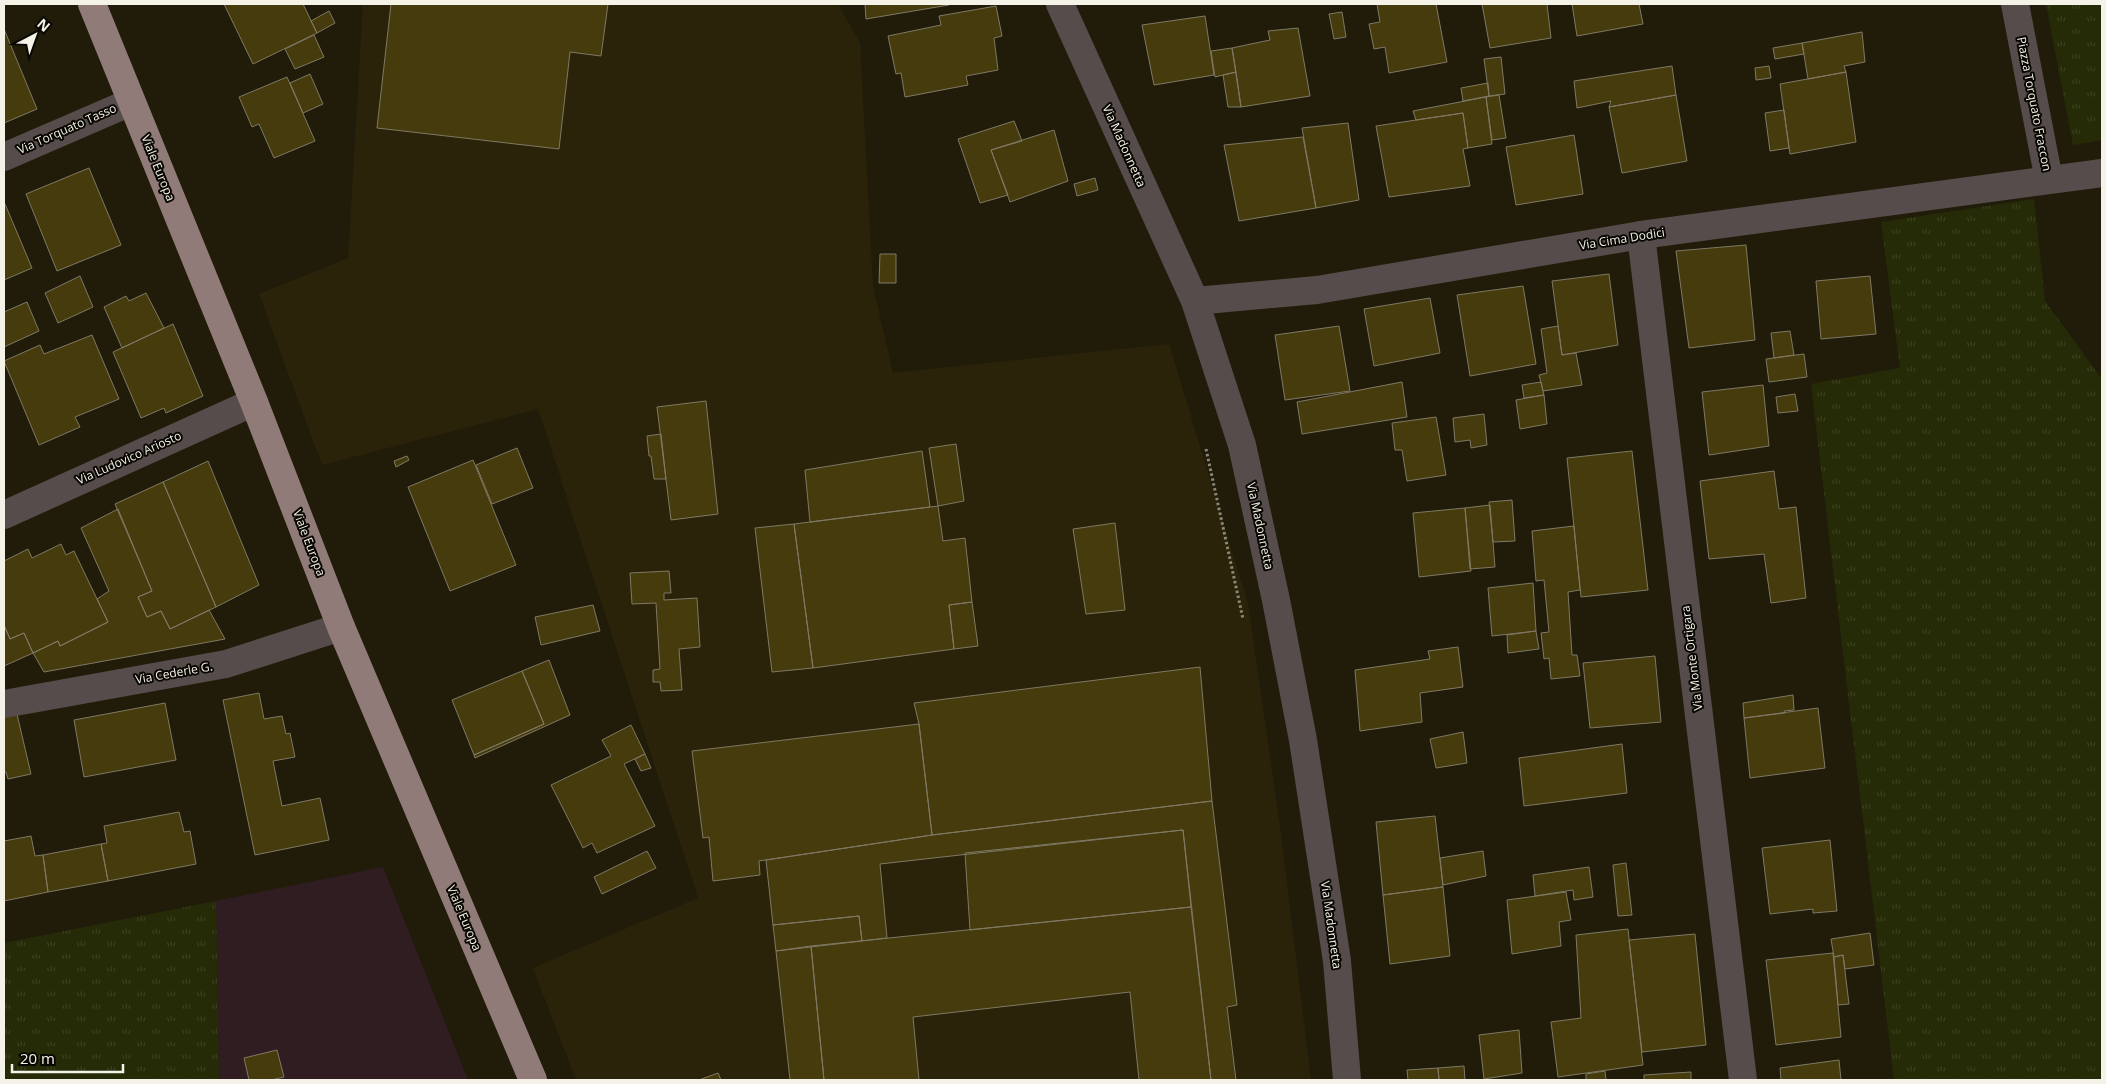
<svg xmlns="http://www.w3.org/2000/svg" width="2106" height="1084" font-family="'Open Sans',sans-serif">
<defs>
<pattern id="grass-tufts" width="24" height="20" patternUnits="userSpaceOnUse" patternTransform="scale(1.25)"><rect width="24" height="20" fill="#242b06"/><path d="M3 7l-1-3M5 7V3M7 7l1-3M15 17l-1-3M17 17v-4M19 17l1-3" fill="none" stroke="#3a401e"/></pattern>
</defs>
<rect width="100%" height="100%" fill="#211c0a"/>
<path fill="#301d21" d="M383,867L468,1080H219L216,901Z"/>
<path fill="#2a2309" d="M363,4H838L860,43L873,286L893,373L1169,344L1248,604L1280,826L1311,1080H576L533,968L698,898L538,409L322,465L259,294L348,258Z"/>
<path fill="url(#grass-tufts)" d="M2046,4H2102V140L2073,145Z
M2034,199L2045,301L2102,379V1080H1894L1811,384L1900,368L1881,222Z
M216,901L219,1080H4V943Z"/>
<path fill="#453b0d" stroke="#7f7964" d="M224,4H303L317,33L253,64Z
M391,4H608L601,56L570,52L559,149L377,128Z
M865,4H949V5L866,19Z
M1377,4H1436L1447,62L1389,73L1385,47L1374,49L1369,24L1380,22Z
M1482,4H1547L1551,38L1490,48Z
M1572,4H1639L1643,24L1577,36Z
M996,6L1002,36L994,38L998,70L966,76L968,85L905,97L901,73L896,74L888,36L941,25L939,16Z
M329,11L335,23L317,33L311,21Z
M1342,12L1346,37L1334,39L1329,14Z
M1205,16L1214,75L1154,85L1142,25Z
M1298,28L1310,96L1241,107L1232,48L1270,40L1268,31Z
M4,29L37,109L4,123Z
M1862,32L1865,62L1844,66L1846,72L1808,79L1802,43Z
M314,35L324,57L295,69L285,49Z
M1802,43L1804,54L1775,59L1773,48Z
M1232,48L1236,72L1215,77L1211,51Z
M1501,57L1505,94L1489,96L1484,59Z
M1672,66L1676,95L1609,107L1611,101L1577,108L1574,81Z
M1769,66L1771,78L1756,80L1755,68Z
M1236,72L1241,107H1228L1223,75Z
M1846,72L1856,142L1790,154L1780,84Z
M310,74L323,104L303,113L290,83Z
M287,77L315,141L274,158L259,124L252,127L239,97Z
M1488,83L1489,96L1463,101L1461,88Z
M1499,95L1506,138L1492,140L1486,97Z
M1676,95L1687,161L1622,173L1609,107Z
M1486,97L1492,144L1468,148L1463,113L1416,120L1413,111Z
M1784,110L1789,148L1770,151L1765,113Z
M1463,113L1468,148L1463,149L1470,186L1389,197L1376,126Z
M1014,121L1022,141L991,150L1008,195L980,203L958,139Z
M1348,123L1359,200L1316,208L1302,128Z
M1054,130L1068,181L1010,202L991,150Z
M1574,135L1583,194L1516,205L1506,147Z
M1303,137L1316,208L1239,221L1224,145Z
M89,168L121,245L57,271L26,194Z
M1095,178L1098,190L1077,196L1074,184Z
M5,204L32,268L4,280V205Z
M1746,245L1755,340L1689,348L1676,251Z
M880,254H896V283H879Z
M1609,274L1618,345L1562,355L1552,281Z
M80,276L93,307L58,323L45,293Z
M1870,276L1876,334L1821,339L1816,281Z
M1523,286L1536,364L1470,376L1457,295Z
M146,293L164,328L122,348L104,307L126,296L129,301Z
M1430,298L1440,353L1374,366L1364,309Z
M27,302L39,331L4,347V312Z
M173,324L203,396L166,413L164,408L141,418L113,352Z
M1339,326L1350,391L1285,400L1275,335Z
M1558,326L1562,355L1576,353L1582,385L1543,391L1539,375L1547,373L1541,329Z
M1790,331L1794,355L1774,358L1771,333Z
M92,335L119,399L75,417L80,427L39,445L4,361L40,345L44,354Z
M1804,354L1807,377L1769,382L1766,359Z
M1402,382L1407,417L1302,434L1297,402Z
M1541,382L1544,395L1524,398L1522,385Z
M1763,385L1769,446L1709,455L1702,392Z
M1795,394L1798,411L1778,413L1776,397Z
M1544,395L1547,424L1520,429L1516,400Z
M706,401L718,514L671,520L657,407Z
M1484,414L1487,445L1471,448L1470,440L1455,442L1453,418Z
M1436,417L1446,475L1407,481L1402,450H1395L1392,423Z
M661,434L666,479H654L651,456H649L647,436Z
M956,444L964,501L938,506L929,448Z
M517,448L533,488L492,504L476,465Z
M922,451L930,507L810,522L805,470Z
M1632,451L1648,590L1581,597L1567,458Z
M407,456L409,460L396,467L394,461Z
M473,460L516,565L450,591L408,487Z
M208,461L259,585L216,607L163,482Z
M1774,471L1779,509L1796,507L1806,598L1771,603L1764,554L1709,559L1700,481Z
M163,482L216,607L170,629L161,611L147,617L138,597L152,591L115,504Z
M1512,500L1515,541L1493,542L1489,502Z
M1490,505L1495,567L1470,569L1465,508Z
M938,506L943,541L965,538L972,602L949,605L954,649L813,668L794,524Z
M1465,508L1471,571L1419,577L1413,513Z
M118,509L152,591L138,597L147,617L161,611L170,629L209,610L225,639L44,672L33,653L58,641L60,646L108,622L97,599L109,591L81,528Z
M1115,523L1125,610L1086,614L1073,529Z
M794,524L813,668L772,672L755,528Z
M1574,526L1580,590L1568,592L1572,655H1577L1580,676L1551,679L1549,658L1544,659L1541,633L1549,632L1544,580L1536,581L1532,531Z
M61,544L66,555L74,551L108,622L60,646L58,641L33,653L24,633L10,639L4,625V561L28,549L32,558Z
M669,571L671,593H664V600L697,598L700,647L679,649L682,690L661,691L660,682H653V670L660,669L656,603L632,604L630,573Z
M1533,583L1536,631L1492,636L1488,588Z
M972,602L978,646L954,649L949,605Z
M593,605L600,631L541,645L535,617Z
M4,625L10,639L24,633L33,653L4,666Z
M1536,631L1539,649L1508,653L1507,635Z
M1458,647L1463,687L1420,693L1422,722L1360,731L1355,670L1430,659L1428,651Z
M1655,656L1661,722L1590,728L1583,663Z
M549,660L570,715L475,758L474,755L544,724L522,671Z
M1200,667L1212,801L932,835L919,724L914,703Z
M522,671L544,724L474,755L452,700Z
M259,693L264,719L282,716L286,734L290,733L295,757L273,761L282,806L320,798L329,840L255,855L223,700Z
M1793,695L1794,710L1784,711L1785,713L1744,718L1743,703Z
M165,703L176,760L84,777L74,720Z
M1818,708L1825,768L1750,778L1744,718Z
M16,710L31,774L8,779L6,772H4V713Z
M919,724L932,835L759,861L760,875L713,881L709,837L703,838L692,751Z
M631,725L645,754L624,764L655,826L597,853L592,843L583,848L551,785L611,756L602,740Z
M1463,732L1467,763L1436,768L1430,739Z
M1622,744L1627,793L1524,806L1519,758Z
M645,754L651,768L641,771L635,759Z
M1212,801L1237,1005L1227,1007L1236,1080H1211L1183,830L880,864L887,938L862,941L859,916L773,925L766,860L932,835Z
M179,812L184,832L190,831L196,864L108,881L101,844L107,843L104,826Z
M1435,816L1443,887L1383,895L1376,822Z
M1183,830L1191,907L970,930L965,853Z
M31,836L35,856L43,855L48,892L4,901V841Z
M1830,840L1837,911L1813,913V909L1770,914L1762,848Z
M101,844L108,881L48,892L43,855Z
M647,851L656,868L602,894L594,877Z
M1483,851L1486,876L1443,885L1440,858Z
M1626,863L1632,915L1618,916L1613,865Z
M1589,867L1593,897L1574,900L1573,890L1535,896L1533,875Z
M1443,887L1450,956L1390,964L1383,895Z
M1566,892L1571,920L1559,922L1561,946L1512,954L1507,900Z
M1191,907L1211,1080H1139L1130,992L913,1017L919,1080H824L811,946Z
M859,916L862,941L776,951L773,925Z
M1628,929L1643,1065L1558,1077L1551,1022L1581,1018L1576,935Z
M1870,933L1874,965L1845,969L1843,955L1834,957L1831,939Z
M1695,934L1706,1045L1642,1052L1629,940Z
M811,946L824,1080H790L776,951Z
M1833,953L1841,1037L1776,1045L1766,960Z
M1843,955L1849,1004L1838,1005L1834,957Z
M1519,1030L1522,1073L1484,1079L1479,1035Z
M277,1050L284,1077L271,1080H249L244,1058Z
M1839,1060L1841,1080H1781L1780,1068Z
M1464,1066L1465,1080H1439L1438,1068Z
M1438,1068L1439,1080H1408L1407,1070Z
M1605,1071L1606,1080H1586V1074Z
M1691,1072V1080H1644V1075Z
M718,1073L721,1080H699Z"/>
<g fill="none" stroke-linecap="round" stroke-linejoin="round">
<path stroke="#8c8879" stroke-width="3" stroke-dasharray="2.5 2.5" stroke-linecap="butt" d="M1206,449L1243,619"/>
<path stroke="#564c4b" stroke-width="28" d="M1060,4L1195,301L1242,445L1276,600L1303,740L1337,961L1347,1080
M2015,4L2049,180
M4,157L131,102
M1641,235L1743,1080
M1195,301L1317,290L1641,235L2102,173
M4,515L254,402
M4,704L226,664L341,627"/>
<path stroke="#907b78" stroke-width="28" d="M92,4L254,402L341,627L533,1080"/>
</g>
<g text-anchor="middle" stroke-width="4" stroke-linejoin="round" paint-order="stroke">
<g font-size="12" fill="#f5f2e7" stroke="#090702">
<text transform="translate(2034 104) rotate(79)" y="4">Piazza Torquato Fraccon</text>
<text transform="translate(67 129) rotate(-24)" y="4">Via Torquato Tasso</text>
<text transform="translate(1124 146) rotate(66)" y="4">Via Madonnetta</text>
<text transform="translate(158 168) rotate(68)" y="4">Viale Europa</text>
<text transform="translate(1622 239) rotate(-9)" y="4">Via Cima Dodici</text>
<text transform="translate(129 458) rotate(-24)" y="4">Via Ludovico Ariosto</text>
<text transform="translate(1260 526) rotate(78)" y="4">Via Madonnetta</text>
<text transform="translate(309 543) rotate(69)" y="4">Viale Europa</text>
<text transform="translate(1692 658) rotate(-97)" y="4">Via Monte Ortigara</text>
<text transform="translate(174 673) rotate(-10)" y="4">Via Cederle G.</text>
<text transform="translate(464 918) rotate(67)" y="4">Viale Europa</text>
<text transform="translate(1331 925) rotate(82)" y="4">Via Madonnetta</text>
</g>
</g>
<rect width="2106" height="1084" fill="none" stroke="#f5f2e7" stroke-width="10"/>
<g transform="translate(35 35) rotate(41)" stroke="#090702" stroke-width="4" paint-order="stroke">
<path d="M0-4L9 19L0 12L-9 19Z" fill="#f5f2e7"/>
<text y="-8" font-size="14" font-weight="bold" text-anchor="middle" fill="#f5f2e7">N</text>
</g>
<path d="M12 1064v8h111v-8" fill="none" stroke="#f5f2e7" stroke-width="2.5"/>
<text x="20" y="1064" font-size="15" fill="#f5f2e7" stroke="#090702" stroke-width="4" paint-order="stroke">20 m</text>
</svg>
